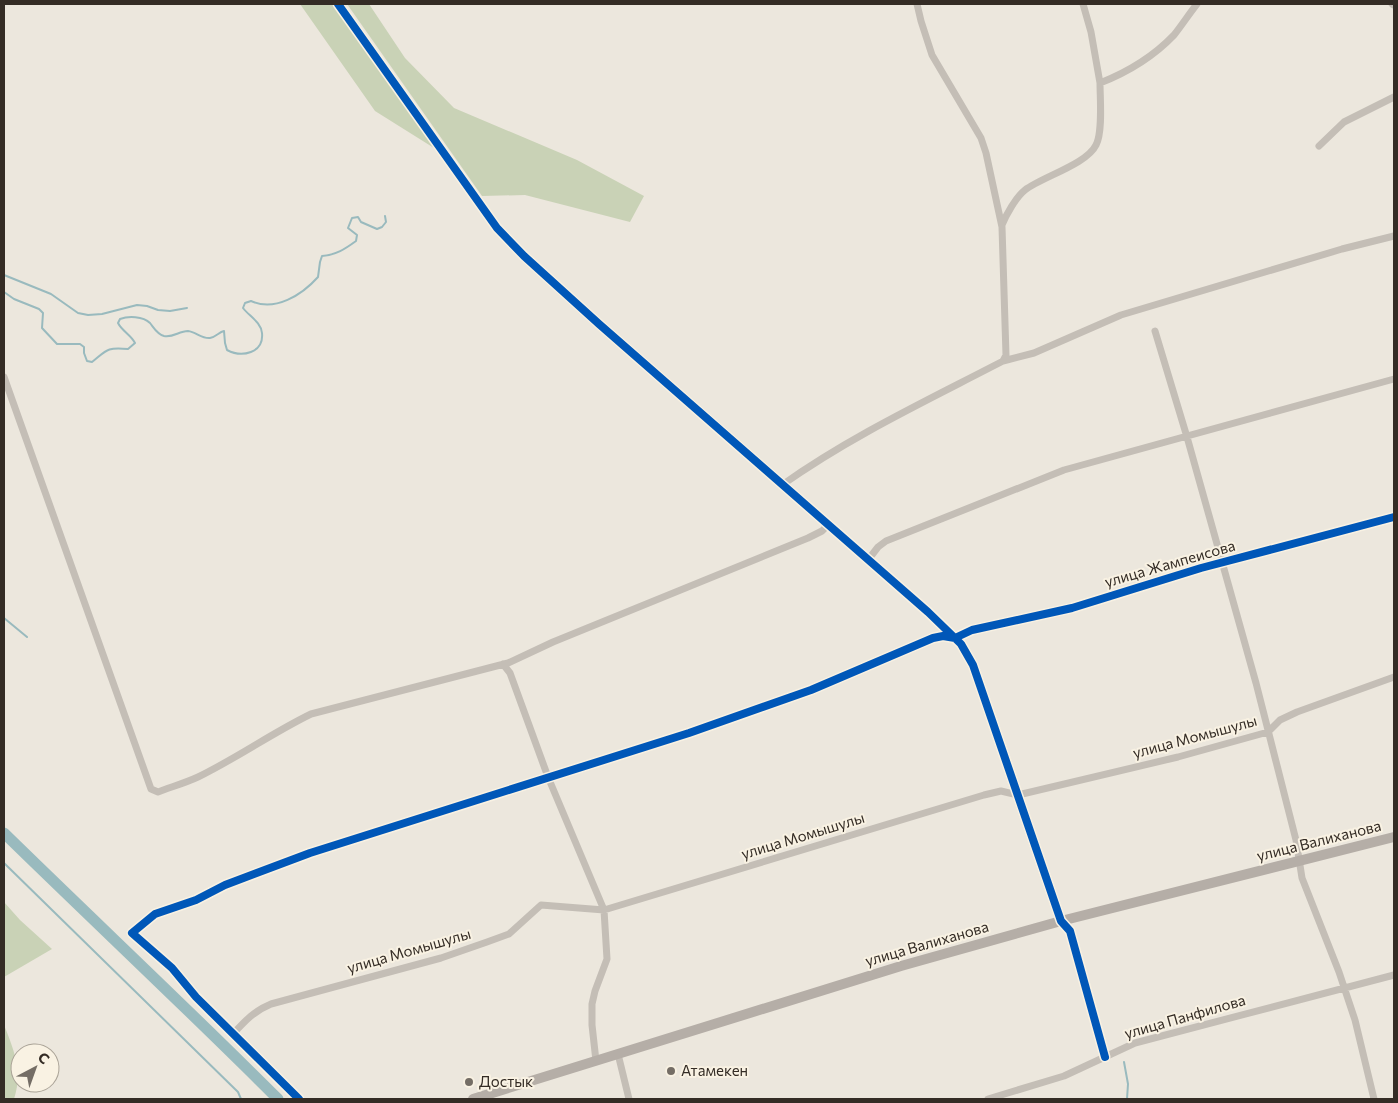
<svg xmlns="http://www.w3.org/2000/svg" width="1398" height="1103" font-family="Commissioner,sans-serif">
<rect width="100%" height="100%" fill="#ece7dd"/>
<path fill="#c9d2b6" d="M300,4H336L442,153L375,111Z
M347,4H369L405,58L454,108L577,160L644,196L630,222L525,195L482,196Z
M4,902L20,920L52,949L4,977Z
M4,1025C14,1050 23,1072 14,1099H4Z"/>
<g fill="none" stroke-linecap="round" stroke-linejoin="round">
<path stroke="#99babe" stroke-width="2" d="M4,275L51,294L78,313L88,315L102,314L137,305L147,306L158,310L170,311L187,308
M4,292L14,299L39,309L43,313L42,328L57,344H80L84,347V353L87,361L92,362C107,350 106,347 128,349L135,343C131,335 122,331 118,323L120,319C128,316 143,316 150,323C154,328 157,334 164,336C173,338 179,331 188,331C196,332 202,339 210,338C216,337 219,332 224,331L225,343L227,350C242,358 264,353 262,333C261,322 249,316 243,308L245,303L251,301C275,312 302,295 318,277L320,262L322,256C336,255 345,249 356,241L357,235L348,228L352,218L358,217L361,222L377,229L382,227L386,222L385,216
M4,618L27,637
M4,863L238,1092L241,1099
M1124,1062L1128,1084L1127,1099"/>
<path stroke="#99babe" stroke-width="11" d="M4,833C95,922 188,1009 278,1099"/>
<path stroke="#c4beb6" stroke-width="7" d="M1083,4L1091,32L1100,83C1128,72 1153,57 1174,35C1182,25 1189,14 1197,4
M1392,4L1394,5
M1319,146L1344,122L1394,97
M1002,225C1006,215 1016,197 1025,190C1042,177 1087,164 1096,145C1103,132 1100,98 1100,83
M1155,331L1187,437L1256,683L1296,840L1302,878L1339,972L1355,1020L1374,1099
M1003,361L1034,353L1121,315L1342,249L1394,236
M4,377L151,789L158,792C171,787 185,783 198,777C237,758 272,733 311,714L508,663L553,642L808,538L822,531L828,525
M782,485C851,436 928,400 1003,361L1006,355L1002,227L986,153L981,138L932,55L921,21L917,4
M868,560L878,547L886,541L1064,470L1394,379
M503,664L510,673L548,777L604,910L607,959L595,991L592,1004V1025L596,1061
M1061,921L1070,931L1105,1057
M233,1034C245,1021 254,1011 271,1004L441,958L487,942L509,934L541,905L604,910L984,795L1001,791L1018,795L1178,757L1268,732L1280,720L1297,712L1394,677
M618,1054L629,1099
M299,1099L196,997L172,968L132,933L155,914L196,900L225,885L310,853L689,733L811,690L933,638L943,636L955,638L972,630L1072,608L1201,568L1394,517
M988,1099L1064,1076L1135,1043L1394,975"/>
<path stroke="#b5aea7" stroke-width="10" d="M338,4L497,228L524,256L599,324L928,612L961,644L973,665L1061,921
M473,1099L901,966L1061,921L1394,837"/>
<defs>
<path id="cycleway" d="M338,4L497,228L524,256L599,324L928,612L961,644L973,665L1061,921L1070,931L1105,1057
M299,1099L196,997L172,968L132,933L155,914L196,900L225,885L310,853L689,733L811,690L933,638L943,636L955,638L972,630L1072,608L1201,568L1394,517"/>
</defs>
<use href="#cycleway" stroke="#f9f2e3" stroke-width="11"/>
<use href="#cycleway" stroke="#0057b8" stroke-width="8"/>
</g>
<g fill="#746d65" stroke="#f9f2e3" stroke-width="2">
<circle cx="671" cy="1071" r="5"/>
<circle cx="469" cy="1082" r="5"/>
</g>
<g text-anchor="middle" stroke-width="4" stroke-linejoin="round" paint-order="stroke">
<g font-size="15" fill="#342c25" stroke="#f9f2e3">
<text transform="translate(1170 564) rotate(-16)" y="5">улица Жампеисова</text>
<text transform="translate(1195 737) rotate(-15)" y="5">улица Момышулы</text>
<text transform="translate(803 836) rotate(-17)" y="5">улица Момышулы</text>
<text transform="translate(1319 841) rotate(-14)" y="5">улица Валиханова</text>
<text transform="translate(927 944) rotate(-16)" y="5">улица Валиханова</text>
<text transform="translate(409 951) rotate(-16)" y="5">улица Момышулы</text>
<text transform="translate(1185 1017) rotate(-16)" y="5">улица Панфилова</text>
</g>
<g font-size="15" fill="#342c25" stroke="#f9f2e3" text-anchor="start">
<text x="681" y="1076">Атамекен</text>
<text x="479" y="1087">Достык</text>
</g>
</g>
<rect width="1398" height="1103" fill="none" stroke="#342c25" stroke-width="10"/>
<g transform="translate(35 1068) rotate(41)"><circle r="24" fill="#f9f2e3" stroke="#aaa397"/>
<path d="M0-4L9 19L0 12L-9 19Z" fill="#746d65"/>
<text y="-8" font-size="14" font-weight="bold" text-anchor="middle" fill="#342c25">С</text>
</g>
</svg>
